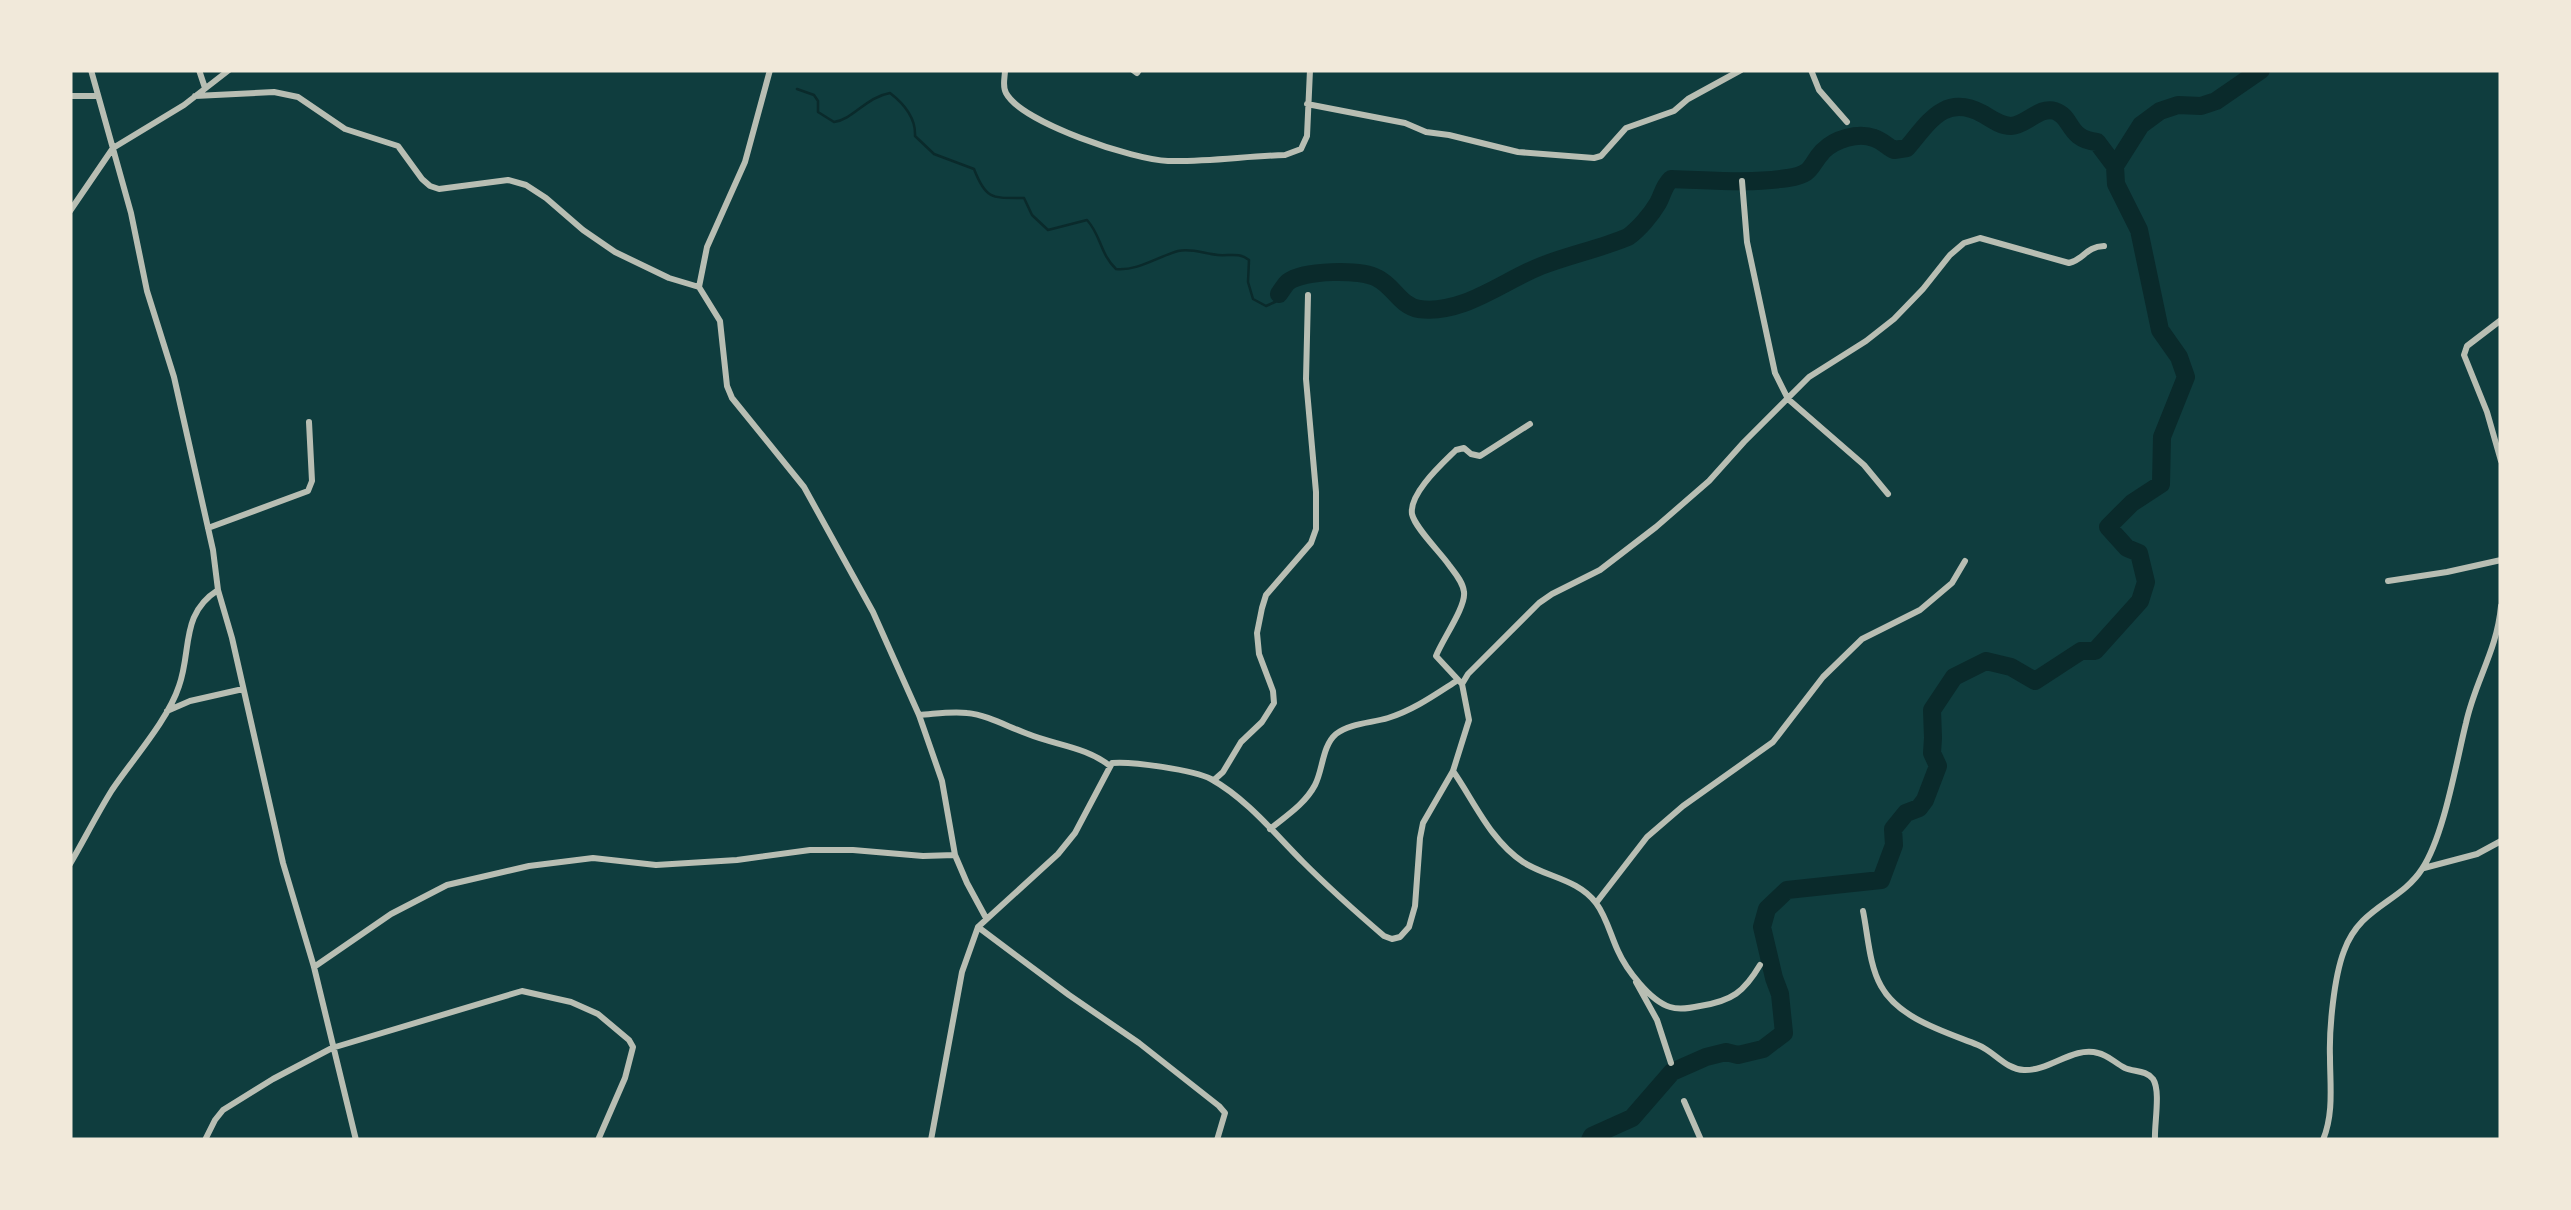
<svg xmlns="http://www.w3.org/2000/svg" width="2571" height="1210" font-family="Inter,sans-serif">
<rect width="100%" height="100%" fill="#0f3d3e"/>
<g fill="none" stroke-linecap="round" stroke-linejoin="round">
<path stroke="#0a2a2b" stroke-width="2.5" d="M797,89L814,95L818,101V112L834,122C854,119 866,97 890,93C903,103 916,118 915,136L934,154L974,169C986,200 992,198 1024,198L1032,215L1048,230L1087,220C1101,235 1100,254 1116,269C1138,271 1157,257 1178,251C1193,248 1204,254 1218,255C1230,256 1239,252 1249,260L1248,282L1253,299L1266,306L1275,302L1279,294"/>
<path stroke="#0a2a2b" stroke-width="18" d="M1279,294C1279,294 1287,282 1288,282C1303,270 1361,269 1377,278C1394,286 1400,306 1419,309C1463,315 1503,281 1541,266C1569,255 1599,249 1628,237C1639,229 1651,215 1658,203C1663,194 1663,187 1671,179C1709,180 1749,184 1788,178C1814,174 1809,166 1823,151C1835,139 1858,132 1874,138C1881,140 1888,147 1894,150L1907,148C1929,122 1945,93 1983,114C1991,119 2001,126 2011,126C2027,125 2039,106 2055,111C2073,117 2067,139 2097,142L2115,166
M1590,1140L1592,1136L1632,1118L1672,1072L1706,1057L1726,1052L1738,1055L1763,1049L1784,1033L1780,994L1774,978L1762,927L1767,909L1787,890L1881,880L1894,845L1893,829L1906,813L1919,808L1925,800L1938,766L1932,753L1933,738L1932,710L1954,677L1986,661L2011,667L2035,681L2081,651H2095L2140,601L2146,582L2139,553L2127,548L2108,527L2132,503L2161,484L2162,437L2186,377L2179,357L2160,330L2139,230L2116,184L2115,166L2141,125L2160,111L2178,105L2201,106L2216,101L2261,70"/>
<path stroke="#b8beb3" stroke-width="6" d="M91,70L131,213L147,291L174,377L213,550L218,590L232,638L283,863L314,967L356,1140
M199,70L205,88
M770,70L745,162L707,247L699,287L720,321L727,386L732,398L804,487L873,612L919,715L942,781L955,855L967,883L986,918
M1005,70C1005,78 1002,86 1006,93C1022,123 1134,160 1168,161C1207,162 1247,156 1285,155L1301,149L1307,136L1310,70
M1133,70L1137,73L1139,70
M1811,70L1819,90L1847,122
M70,96H97
M195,96L274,92L298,97L345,129L398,146L422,179L430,186L439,189L508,180L526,185L546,198L583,230L615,252L669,278L699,287
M1307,104L1405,123L1426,132L1449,135L1518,152L1594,158L1601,156L1626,128L1674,111L1688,99L1741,70
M1742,181L1747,242L1775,373L1788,399L1864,465L1888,494
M70,211L113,148L184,105L229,70
M2501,320L2467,346L2464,355L2487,412L2501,461
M208,528L308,491L312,481L309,422
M2388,581L2447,572L2501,560
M1462,684L1436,656C1442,640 1466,607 1464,592C1463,582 1455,573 1449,565C1440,552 1415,528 1412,514C1409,493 1443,463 1456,450L1464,448L1471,454L1480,456L1530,424
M167,711L190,701L243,689
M919,715C935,714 951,711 967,713C988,715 1008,727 1028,734C1055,745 1087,747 1110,766
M1453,771C1474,801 1490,840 1523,862C1546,877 1578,879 1596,903C1606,916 1611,936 1618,951C1626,969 1650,1001 1670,1007C1679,1010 1691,1008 1700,1006C1732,1001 1744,992 1760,965
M1214,780L1223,772L1241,742L1262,722L1274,703L1273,691L1259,654L1257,633L1262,608L1266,595L1311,543L1316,529V492L1306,379L1308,295
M1270,829C1286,816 1305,804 1315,785C1323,770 1322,746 1336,734C1350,723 1372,723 1388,718C1414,710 1436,694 1458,680
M70,864C84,840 97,814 112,790C132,760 168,720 179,686C192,650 180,614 218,590
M2424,868L2477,854L2501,841
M1596,903L1647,837L1683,806L1773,742L1823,677L1862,639L1920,610L1952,583L1965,561
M1863,911C1868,935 1869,965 1881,986C1899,1019 1946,1032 1978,1045C1995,1052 2005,1069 2024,1070C2050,1071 2073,1046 2098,1053C2108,1055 2115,1063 2125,1068C2134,1072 2146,1070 2153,1079C2161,1091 2154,1125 2155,1140
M978,927L1069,995L1139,1043L1219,1106L1225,1113L1217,1140
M314,967L391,914L447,885L529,866L593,858L656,865L737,860L810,850H853L923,856L955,855
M1636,982L1657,1020L1671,1063
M1684,1101L1701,1140
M205,1140L215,1120L223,1110L273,1079L332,1048L522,991L571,1002L598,1014L629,1040L633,1047L625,1078L598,1140
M931,1140L962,972L978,927L1058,854L1075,833L1112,763C1131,761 1194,770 1211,779C1247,799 1275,834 1303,862C1329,888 1356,912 1384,936L1392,939L1400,937L1409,927L1415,906L1420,838L1423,823L1453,771L1469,720L1462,684L1468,674L1539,603L1552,594L1600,570L1656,527L1709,481L1744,442L1809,377L1866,341L1894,319L1923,289L1950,255L1964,243L1980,238L2069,263C2085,259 2085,247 2104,246
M2323,1140C2334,1113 2330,1085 2330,1057C2329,1029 2334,977 2344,951C2360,906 2400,903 2422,869C2444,836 2456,763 2466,723C2475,681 2497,651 2501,606"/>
</g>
<rect width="2571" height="1210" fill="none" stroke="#f1e9da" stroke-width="145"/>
</svg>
